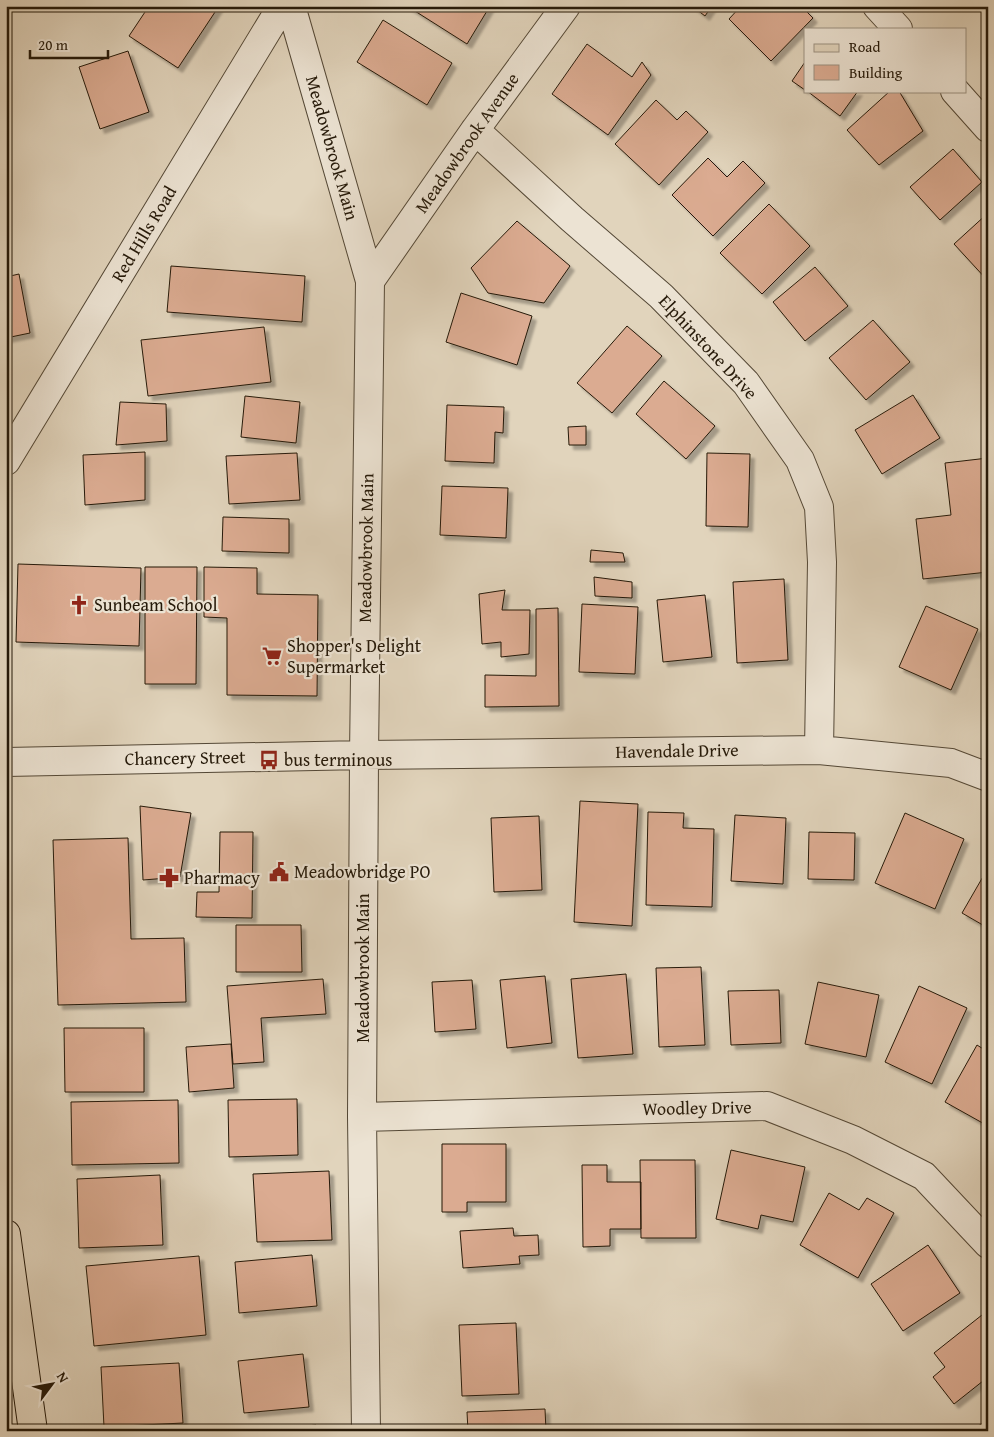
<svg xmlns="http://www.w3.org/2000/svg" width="994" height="1437" font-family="'Gentium Book Plus',serif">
<defs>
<filter id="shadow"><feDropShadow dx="4.5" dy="4.5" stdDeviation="1" flood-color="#0004"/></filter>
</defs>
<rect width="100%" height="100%" fill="#e1d4bc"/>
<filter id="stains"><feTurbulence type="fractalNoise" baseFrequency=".004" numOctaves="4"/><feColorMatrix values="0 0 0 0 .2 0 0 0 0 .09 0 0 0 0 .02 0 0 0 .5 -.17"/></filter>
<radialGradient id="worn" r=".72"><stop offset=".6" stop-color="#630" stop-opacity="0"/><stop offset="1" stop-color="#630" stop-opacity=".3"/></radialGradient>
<path fill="#dbab91" stroke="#251909" filter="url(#shadow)" d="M149,6H219L178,68L129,36Z
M407,6H490L467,44Z
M692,6H712L705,16Z
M741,6H801L813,18L771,61L729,19Z
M383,20L452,63L427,105L357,62Z
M587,44L632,77L642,62L651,75L608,135L552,94Z
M128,51L149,112L100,129L79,67Z
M805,62V90L792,81Z
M807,91H858L840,116Z
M890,91H899L923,131L879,165L847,130Z
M656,100L677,120L686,111L708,132L659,185L615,144Z
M953,149L982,182L940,220L910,187Z
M708,158L727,177L743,161L765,183L713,236L672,195Z
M769,204L810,246L762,294L720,253Z
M988,213V281L954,244Z
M517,221L570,266L544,303L488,293L471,268Z
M171,266L305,276L302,322L167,312Z
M815,267L848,306L805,341L773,302Z
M19,274L30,333L6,338V277Z
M461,293L532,316L517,365L446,342Z
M873,320L910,362L866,400L829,358Z
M627,326L662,356L612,413L577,383Z
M264,327L271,382L148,396L141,340Z
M664,381L715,426L686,459L636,414Z
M913,395L940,438L882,474L855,430Z
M245,396L300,402L296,443L241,437Z
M120,402L166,404L167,441L116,445Z
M447,405L504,407L503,433L495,432L494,463L445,461Z
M586,426V445H569L568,427Z
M145,452V500L85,505L83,455Z
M297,453L300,500L229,504L226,456Z
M707,453L750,454L748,527L706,526Z
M988,458V519L984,520L988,572L923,579L916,519L951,515L945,463Z
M442,486L508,488L506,538L440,535Z
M223,517L289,519V553L222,551Z
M591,550L623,553L625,562H590Z
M18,564L141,568L139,646L16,642Z
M145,567H197L196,684H145Z
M204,567L257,568V594L318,595L317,696L227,695V618L204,617Z
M594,577L632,582V598L595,596Z
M784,579L788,660L737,663L733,582Z
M505,590L502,610H530L529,654L501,657V642L482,644L479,594Z
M705,595L712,657L663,662L657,600Z
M582,604L638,607L635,674L579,672Z
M926,606L978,629L951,690L899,667Z
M558,608L559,706L485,707V675L536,676V609Z
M580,801L638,804L632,926L574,922Z
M140,806L191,813L180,877L143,880Z
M648,812L684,813L683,828L714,829L712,907L646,905Z
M905,813L964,839L935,909L875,883Z
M735,815L786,818L783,884L731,881Z
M539,816L542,890L494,892L491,818Z
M220,832H253L252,918L196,917L197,892H219Z
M809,832L855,833L854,880L808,879Z
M128,838L131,939L184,938L186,1002L58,1005L53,840Z
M988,868V928L962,913Z
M236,925H301L302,972H236Z
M701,967L705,1045L659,1047L656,968Z
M626,974L633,1054L578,1058L571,979Z
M545,976L552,1043L507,1048L500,980Z
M323,979L326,1014L261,1018L264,1062L233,1064L227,986Z
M472,980L476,1029L435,1032L432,982Z
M818,982L879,995L866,1057L805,1044Z
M919,986L967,1008L932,1084L885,1062Z
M779,990L781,1043L731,1045L728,991Z
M64,1028H144V1092H65Z
M231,1044L234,1088L189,1092L186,1047Z
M977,1045L988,1052V1126L945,1102Z
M297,1099L298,1155L229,1157L228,1100Z
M178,1100L179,1163L72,1165L71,1102Z
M442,1144H506V1202H467V1212H442Z
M731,1150L805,1167L793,1222L761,1215L758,1229L716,1219Z
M640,1160H695L696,1238H641Z
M582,1165H607V1182H641V1229H610V1246L583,1247Z
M329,1171L332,1240L257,1242L253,1174Z
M160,1175L163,1245L79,1248L77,1179Z
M829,1193L859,1210L867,1198L894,1213L858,1278L800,1245Z
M513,1228L514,1236L538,1235L539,1255L519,1256L520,1264L463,1268L460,1231Z
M928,1245L960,1293L903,1331L871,1284Z
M312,1255L317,1306L239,1313L235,1262Z
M199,1256L206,1335L94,1346L86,1266Z
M987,1311L988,1377L954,1404L933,1377L945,1367L934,1353Z
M516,1323L519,1394L462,1396L459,1325Z
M303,1354L309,1407L244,1413L238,1361Z
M179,1363L183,1423L104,1427L101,1367Z
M545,1409L546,1431H468L467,1412Z
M988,1420V1431H970Z
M316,1425V1431H259Z"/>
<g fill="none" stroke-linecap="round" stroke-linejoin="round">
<defs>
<path id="minor" d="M291,6L370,281L364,755L362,1117L366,1431
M877,6L898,29
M955,91L988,128
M475,130L572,219L661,296L746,383L800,460L819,507L822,562L819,750
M370,281L475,130L566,6
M6,461L282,6
M6,762L364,755L819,750L951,763L988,777
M362,1117L767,1106L853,1140L924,1176L988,1244"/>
<path id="major" d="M6,1234L33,1431"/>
</defs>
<use href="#minor" stroke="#544836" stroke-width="30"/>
<use href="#major" stroke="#251909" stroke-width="30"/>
<use href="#minor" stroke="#ece3d3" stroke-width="28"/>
<use href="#major" stroke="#e1d4bc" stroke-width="28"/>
</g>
<defs>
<symbol id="church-bare" viewBox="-9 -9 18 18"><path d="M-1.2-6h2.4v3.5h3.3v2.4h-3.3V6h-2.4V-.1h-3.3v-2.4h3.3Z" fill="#8f2418" stroke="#ece3d3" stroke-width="2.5" paint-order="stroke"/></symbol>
<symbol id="supermarket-bare" viewBox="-9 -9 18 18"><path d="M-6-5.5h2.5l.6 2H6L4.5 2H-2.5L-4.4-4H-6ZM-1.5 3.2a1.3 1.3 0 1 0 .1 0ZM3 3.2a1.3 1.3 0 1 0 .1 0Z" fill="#8f2418" stroke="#ece3d3" stroke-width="2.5" paint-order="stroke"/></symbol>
<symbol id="bus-bare" viewBox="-9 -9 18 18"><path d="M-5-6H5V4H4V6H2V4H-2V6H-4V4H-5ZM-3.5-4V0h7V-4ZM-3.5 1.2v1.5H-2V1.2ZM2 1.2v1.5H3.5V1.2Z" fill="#8f2418" stroke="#ece3d3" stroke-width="2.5" paint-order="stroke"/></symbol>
<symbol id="civic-bare" viewBox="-9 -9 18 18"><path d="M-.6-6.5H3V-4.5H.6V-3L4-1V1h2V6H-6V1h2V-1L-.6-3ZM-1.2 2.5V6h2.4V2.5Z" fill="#8f2418" stroke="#ece3d3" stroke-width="2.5" paint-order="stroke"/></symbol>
<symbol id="pharmacy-bare" viewBox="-9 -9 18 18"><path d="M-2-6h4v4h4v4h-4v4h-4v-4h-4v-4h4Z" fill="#8f2418" stroke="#ece3d3" stroke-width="2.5" paint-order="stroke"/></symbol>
</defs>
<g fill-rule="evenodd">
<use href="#church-bare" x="65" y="591" width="28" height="28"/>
<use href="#supermarket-bare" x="258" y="642" width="28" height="28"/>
<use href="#bus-bare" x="255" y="746" width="28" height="28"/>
<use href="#civic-bare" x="265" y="858" width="28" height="28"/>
<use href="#pharmacy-bare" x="155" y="864" width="28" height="28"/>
</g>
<g text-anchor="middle" stroke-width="4.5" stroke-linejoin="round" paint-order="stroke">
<g font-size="18" fill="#251909" stroke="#ece3d3">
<text transform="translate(467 143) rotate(-55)" y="6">Meadowbrook Avenue</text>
<text transform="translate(332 148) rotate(74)" y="6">Meadowbrook Main</text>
<text transform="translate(144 234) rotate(-59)" y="6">Red Hills Road</text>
<text transform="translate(708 347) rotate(47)" y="6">Elphinstone Drive</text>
<text transform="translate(366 548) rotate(-89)" y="6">Meadowbrook Main</text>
<text transform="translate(677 751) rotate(-1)" y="6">Havendale Drive</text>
<text transform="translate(185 758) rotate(-1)" y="6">Chancery Street</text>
<text transform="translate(363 968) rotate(-90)" y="6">Meadowbrook Main</text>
<text transform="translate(697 1108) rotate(-1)" y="6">Woodley Drive</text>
</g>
<g font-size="18" fill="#251909" stroke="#ece3d3" text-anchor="start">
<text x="94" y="611">Sunbeam School</text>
<text x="287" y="652">Shopper's Delight<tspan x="287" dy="21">Supermarket</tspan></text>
<text x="284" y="766">bus terminous</text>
<text x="294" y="878">Meadowbridge PO</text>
<text x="184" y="884">Pharmacy</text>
</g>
</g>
<rect width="994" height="1437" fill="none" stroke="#e1d4bc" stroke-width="25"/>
<rect x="8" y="8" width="979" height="1422" fill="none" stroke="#251909" stroke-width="2.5"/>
<rect x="12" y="12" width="969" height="1412" fill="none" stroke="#251909"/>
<rect x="804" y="28" width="162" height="65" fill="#ece3d3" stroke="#9c9282"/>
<rect x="814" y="44" width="25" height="8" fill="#e1d4bc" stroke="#9c9282"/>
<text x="849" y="52" font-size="15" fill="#251909">Road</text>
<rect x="814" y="65" width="25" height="15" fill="#dbab91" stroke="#9c9282"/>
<text x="849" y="78" font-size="15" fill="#251909">Building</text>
<g transform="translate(52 1384) rotate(58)" stroke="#ece3d3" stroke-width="4" paint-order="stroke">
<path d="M0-4L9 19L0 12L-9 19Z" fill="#251909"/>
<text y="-8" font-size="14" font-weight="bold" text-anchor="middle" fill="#251909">N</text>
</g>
<path d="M30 50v8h78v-8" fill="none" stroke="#251909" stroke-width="2.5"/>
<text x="38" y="50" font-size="15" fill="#251909" stroke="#ece3d3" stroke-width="4" paint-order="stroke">20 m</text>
<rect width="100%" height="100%" filter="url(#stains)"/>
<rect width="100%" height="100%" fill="url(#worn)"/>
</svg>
